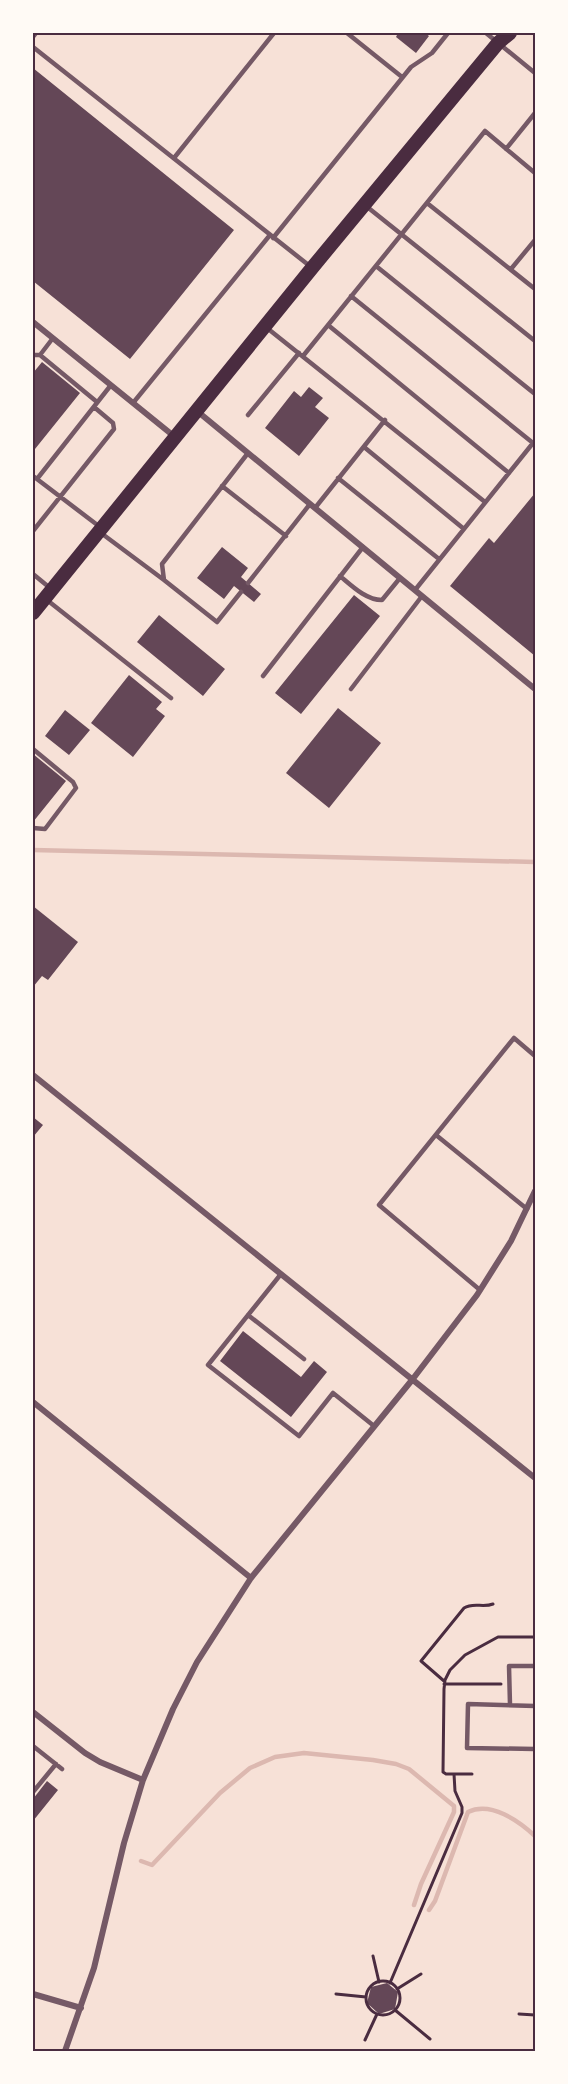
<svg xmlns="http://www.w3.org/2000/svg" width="568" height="2084" font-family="'Source Serif 4',serif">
<rect width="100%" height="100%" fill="#f7e1d7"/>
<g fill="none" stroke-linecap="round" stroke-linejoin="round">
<path stroke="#dcb8b0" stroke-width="4.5" d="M33,850L535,862
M141,1861L152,1865L220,1793L250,1768L275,1757L304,1753L373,1760L396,1764L409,1769L454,1806V1812L421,1884L414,1905
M429,1910L435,1901L468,1812C491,1801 519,1821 535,1836"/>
</g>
<path fill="#644757" d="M394,33H425L429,36L416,53L396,37L397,35Z
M33,68L234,230L130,359L33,281Z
M42,362L80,393L35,449L33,448V373Z
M309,387L323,398L315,407L329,418L299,456L265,428L294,391L301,397Z
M535,493V656L450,586L489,538L494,543Z
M222,547L248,568L241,577L261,594L254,602L234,586L224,599L197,578Z
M354,595L380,616L301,714L275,693Z
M159,615L225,669L203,696L137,642Z
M129,675L162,702L156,709L165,716L133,757L91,723Z
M338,708L381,743L329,808L286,773Z
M65,710L90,730L69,755L45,736Z
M33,754L66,781L33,822Z
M33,906L78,942L48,980L42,976L33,987Z
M33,1117L43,1125L33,1137Z
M243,1331L301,1377L314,1361L327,1372L291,1417L220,1361Z
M47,1781L58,1790L33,1821V1799Z
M387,1983L398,1992L395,2009L379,2014L367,2003L371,1987Z"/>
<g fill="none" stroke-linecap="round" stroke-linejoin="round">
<path stroke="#4a2c40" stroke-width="3" d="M444,1681L421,1661L464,1608C473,1602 483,1608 493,1604
M444,1684H501
M472,1774H446L443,1772L444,1689L445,1680L450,1670L465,1655L498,1637H535
M373,1956L379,1982
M366 1998a17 17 0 1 1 34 0a17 17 0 1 1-34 0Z
M390,1983L462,1813V1807L455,1791L454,1774
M397,1989L421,1974
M336,1994L366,1997
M395,2010L430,2039
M519,2014L535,2015
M365,2040L377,2014"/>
<path stroke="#755966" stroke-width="4.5" d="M347,33L402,77
M486,33L535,73
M33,37L36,33
M33,47L311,267
M506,149L535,113
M174,158L274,33
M427,203L535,289
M366,206L535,341
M273,238L411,67L432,53L448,33
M376,266L535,394
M511,269L535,240
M351,296L533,443
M328,325L509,473
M267,328L485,502
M33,355H40L53,338
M40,355L97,402
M303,356L485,131L535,173
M133,403L270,235
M248,415L299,353
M364,447L464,529
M33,476L100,527
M338,478L439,559
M37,479L111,385
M222,486L286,536
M315,508L385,420
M33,531L114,429L113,423L94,407
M101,533L164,580
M33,574L50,588
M340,576C352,586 366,600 382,600L400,578
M248,583L310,504
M415,590L533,443
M241,592L217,622L164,580L162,564L248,453
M47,600L171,698
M263,676L363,547
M351,689L422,596
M33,749L73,782L76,788L45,829L33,828
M436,1135L527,1209
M281,1274L208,1365L299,1436L333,1393L374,1426
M480,1290L379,1205L514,1038L535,1056
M248,1315L304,1359
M510,1705L509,1666H535
M535,1706L468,1704L467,1748L535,1749
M33,1746L62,1769
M33,1792L56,1764"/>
<path stroke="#755966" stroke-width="6" d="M33,322L175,437
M197,411L535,689
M33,1075L535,1478
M33,1402L251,1578
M33,1712L85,1753L100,1762L143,1780
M33,1994L81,2008
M65,2051L94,1968L124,1843L143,1780L173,1709L197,1662L251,1578L412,1380L477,1295L511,1241L535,1191"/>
<path stroke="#4a2c40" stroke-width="14" d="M33,613L312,268L498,43L510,33"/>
</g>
<rect width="568" height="2084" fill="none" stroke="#fffaf5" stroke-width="69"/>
<rect x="34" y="34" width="500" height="2016" fill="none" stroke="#4a2c40" stroke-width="2"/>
</svg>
